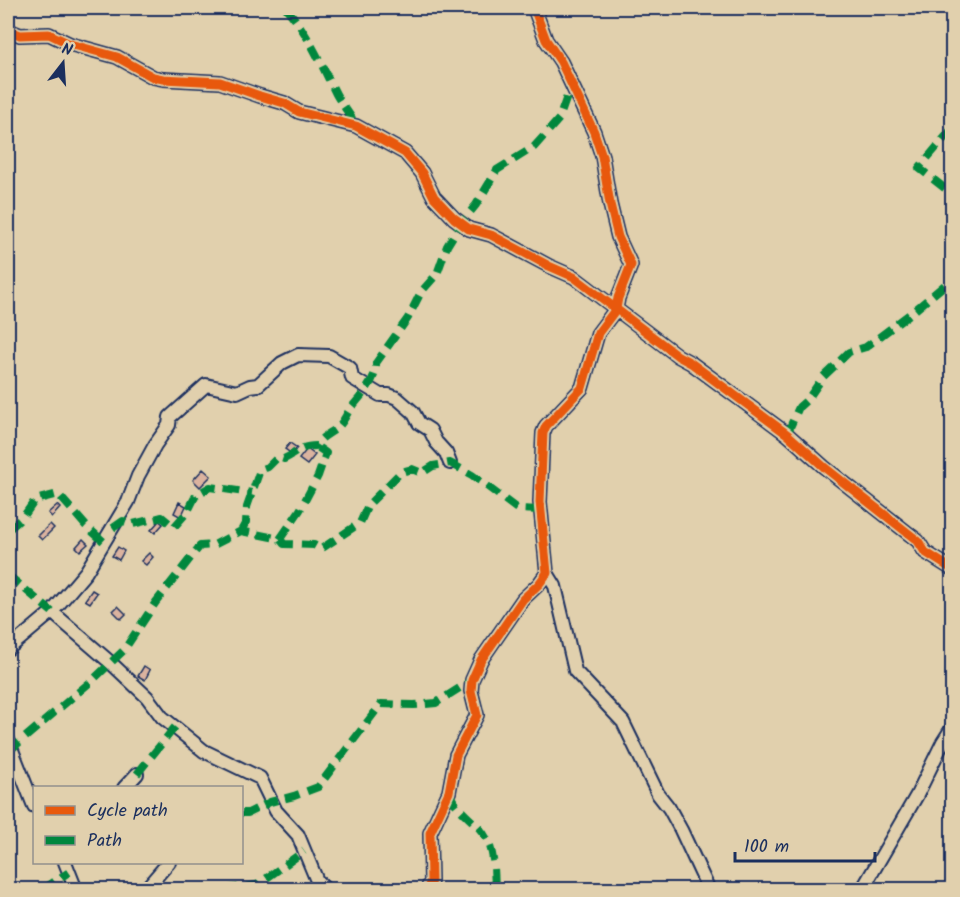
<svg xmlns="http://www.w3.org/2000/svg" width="960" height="897" font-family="Kalam,sans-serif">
<rect width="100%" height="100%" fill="#e1d0ad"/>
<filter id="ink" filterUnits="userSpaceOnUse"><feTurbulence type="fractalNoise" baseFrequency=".0167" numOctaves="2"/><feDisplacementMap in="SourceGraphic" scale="12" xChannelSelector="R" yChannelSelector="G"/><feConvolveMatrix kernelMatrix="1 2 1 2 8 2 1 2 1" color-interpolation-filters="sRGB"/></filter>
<g filter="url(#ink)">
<path fill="#dbb39f" stroke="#1b2f5e" stroke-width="1.5" d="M290,443L297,448L292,454L285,449Z
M307,449L315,455L307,465L299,459Z
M203,469L211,476L200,487L193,480Z
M179,502L186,506L181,517L174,513Z
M57,505L60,508L52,517L48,513Z
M159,521L163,524L155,533L151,530Z
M50,524L54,528L42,540L38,536Z
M83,539L88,544L80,551L76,547Z
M118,547L124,551L119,560L112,556Z
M149,553L153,557L146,565L141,561Z
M92,590L97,593L90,603L85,600Z
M118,606L126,614L121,619L113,611Z
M144,666L150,670L145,680L138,676Z"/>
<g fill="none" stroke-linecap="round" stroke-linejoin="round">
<defs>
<path id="minor" d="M8,30L20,35L49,34L70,44L117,57L153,77L163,79L220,82L260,96L284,103L299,112L356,126L405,153L422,173L434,197L454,218L469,229L491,235L549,266L574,277L678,356L691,363L787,434L824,467L918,541L925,552L952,569
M547,573L555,586L575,671L623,722L658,794L669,808L681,830L709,890
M52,612L111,663L147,697L162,717L204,751L260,778L276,811L298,835L317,881L326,890
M8,649L52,612L86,572L128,502L138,476L155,445L169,425L170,417L206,385L237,392L250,386L258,385L282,363L298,355L329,356L350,368L352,378L380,395H389L397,398L413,412L419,423L430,430L436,442L446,453L450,463
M8,740L34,806
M124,788L137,774
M65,862L76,890
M145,890L169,862
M427,890L431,881L430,833L449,792L456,755L477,715L471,691L472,680L481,660L523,599L539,584L547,573L540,502L543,433L546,426L582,388L598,333L616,309L618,298L631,265L618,237L610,204L602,156L594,132L561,62L546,40L534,8
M862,890L917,795L943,742L952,728"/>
</defs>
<use href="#minor" stroke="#1b2f5e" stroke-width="16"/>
<use href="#minor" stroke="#e1d0ad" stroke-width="12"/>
<path stroke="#00873e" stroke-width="8" stroke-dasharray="15 8" stroke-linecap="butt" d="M286,8C308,33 321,64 336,94C342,105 351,115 356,126
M952,129L919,168L952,194
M787,434L799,407L808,399L823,377L849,352L866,347L915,310L947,283L952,275
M113,528L123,521L133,524L162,517L174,527L188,511L196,495L210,487L252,493
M8,530L24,516L35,500L58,494L86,526L104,542
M241,531L246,522L247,507L260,470L268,467L278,457L284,459C297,453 300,446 316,446C322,436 329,434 337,428C344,422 346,414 351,408C361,396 377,380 376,363L408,318L421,292L437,274L447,246L461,223L476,205L497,170L534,147L559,119L571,85
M280,539L300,510L318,476L326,453L316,446
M8,575L52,612
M8,752L95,678L124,650L156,602L200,546L214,545L241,531L280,539L284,544L314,545L321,549L360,523L368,505L401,472L412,469L422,473L433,466L450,463L472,475L517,509L541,510
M137,774L175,727
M449,792C455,808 467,815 479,828C495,845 494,867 495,890
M242,813H248L270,802L294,796L318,787L381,704L414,705L436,703L472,680
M42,890L69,872
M223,890L257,885L304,851"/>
<defs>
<path id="cycleway" d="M8,30L20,35L49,34L70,44L117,57L153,77L163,79L220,82L260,96L284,103L299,112L356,126L405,153L422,173L434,197L454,218L469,229L491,235L549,266L574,277L678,356L691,363L787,434L824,467L918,541L925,552L952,569
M427,890L431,881L430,833L449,792L456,755L477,715L471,691L472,680L481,660L523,599L539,584L547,573L540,502L543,433L546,426L582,388L598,333L616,309L618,298L631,265L618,237L610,204L602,156L594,132L561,62L546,40L534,8"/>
</defs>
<use href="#cycleway" stroke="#e1d0ad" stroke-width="13"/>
<use href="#cycleway" stroke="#e8590c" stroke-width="9"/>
</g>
</g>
<rect width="960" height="897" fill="none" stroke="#e1d0ad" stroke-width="30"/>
<rect x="15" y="15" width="930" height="867" fill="none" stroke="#1b2f5e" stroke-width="2" filter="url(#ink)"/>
<rect x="33" y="786" width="210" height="78" fill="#e1d0ad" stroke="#92908d" stroke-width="1.5"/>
<rect x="45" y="806" width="30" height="9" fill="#e8590c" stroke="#92908d" stroke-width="1.5"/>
<text x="87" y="816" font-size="18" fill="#1b2f5e">Cycle path</text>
<rect x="45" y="836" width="30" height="9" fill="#00873e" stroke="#92908d" stroke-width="1.5"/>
<text x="87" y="846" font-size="18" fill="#1b2f5e">Path</text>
<g transform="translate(63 63) rotate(17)" stroke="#e1d0ad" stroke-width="4.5" paint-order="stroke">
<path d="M0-4.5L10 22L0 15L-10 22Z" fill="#1b2f5e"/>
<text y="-9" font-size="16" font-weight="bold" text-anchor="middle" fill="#1b2f5e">N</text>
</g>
<path d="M735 852v9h140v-9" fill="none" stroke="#1b2f5e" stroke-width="3"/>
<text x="744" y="852" font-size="18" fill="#1b2f5e" stroke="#e1d0ad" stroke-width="4.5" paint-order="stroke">100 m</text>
</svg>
